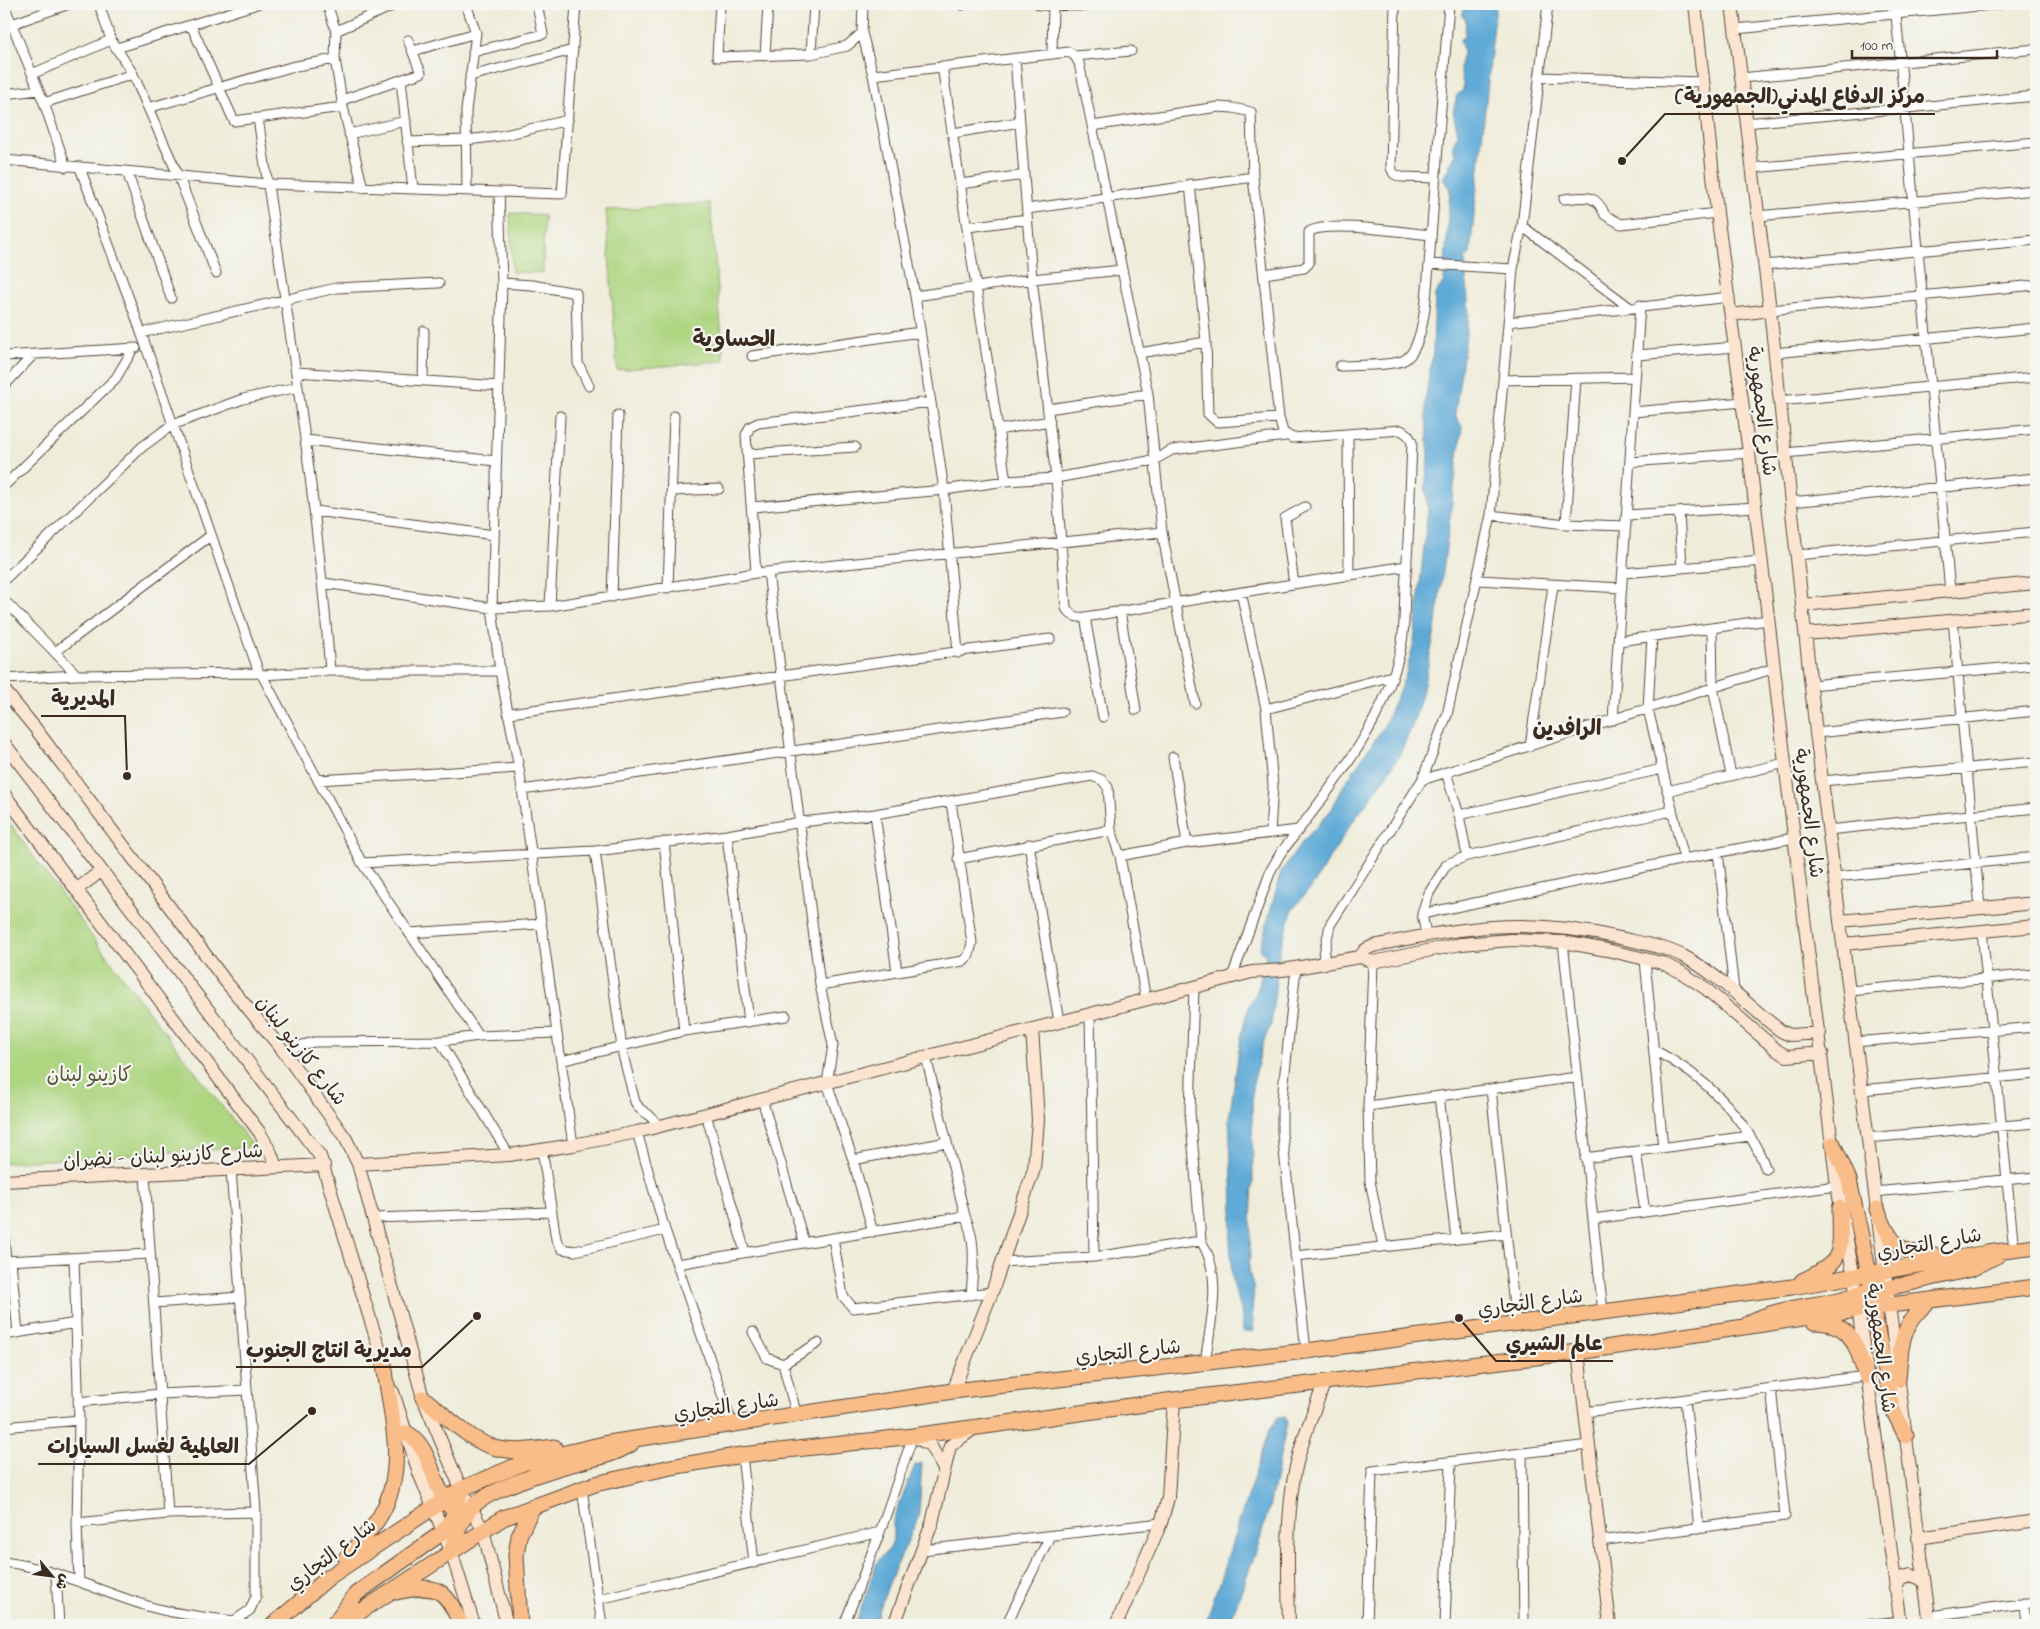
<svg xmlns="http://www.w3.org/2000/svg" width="2040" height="1629" font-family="'Indie Flower','Playpen Sans Arabic',sans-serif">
<rect width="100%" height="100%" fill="#f6f6f2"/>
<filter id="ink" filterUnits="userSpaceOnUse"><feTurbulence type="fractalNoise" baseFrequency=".02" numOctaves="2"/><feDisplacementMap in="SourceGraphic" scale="10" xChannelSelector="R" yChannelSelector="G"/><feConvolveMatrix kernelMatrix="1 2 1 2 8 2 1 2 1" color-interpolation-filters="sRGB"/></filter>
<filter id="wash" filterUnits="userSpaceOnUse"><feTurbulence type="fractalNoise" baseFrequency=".0096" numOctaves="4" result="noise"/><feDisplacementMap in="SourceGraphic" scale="20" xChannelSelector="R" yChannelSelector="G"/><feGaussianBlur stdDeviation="1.12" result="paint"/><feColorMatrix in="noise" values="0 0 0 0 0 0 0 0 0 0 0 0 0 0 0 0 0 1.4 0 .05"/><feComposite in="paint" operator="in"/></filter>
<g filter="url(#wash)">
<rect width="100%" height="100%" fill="#efecd9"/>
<path fill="#aed681" stroke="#748050" d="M710,203L724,361L617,370L606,210Z
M510,213L544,215L543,273L512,272Z
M4,815C84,928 168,1038 254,1147L4,1163Z"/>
<path fill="#5eaad7" stroke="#4c6a7a" d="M1464,4H1496L1470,254L1465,259L1469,314L1455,414L1462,427L1435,631L1422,694L1412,727L1398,758L1377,789L1351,824L1315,882L1293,909L1280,948L1271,1024L1263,1043L1252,1088L1253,1179L1249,1272L1254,1289L1252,1311L1254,1331L1243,1332L1241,1309L1232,1280L1230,1240L1233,1204L1229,1119L1241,1036L1249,1006L1258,989L1266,956L1260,949L1281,872L1300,845L1332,809L1344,785L1384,726L1405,677L1414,642L1428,508L1425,485L1429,457L1425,402L1433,351L1435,294L1444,281L1450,189L1443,179L1455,155L1453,144L1458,134L1453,112L1457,95L1463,91C1464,78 1460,76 1460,67C1461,54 1466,56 1460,40L1465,35L1466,18L1462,17Z
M1285,1416L1287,1423L1269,1508L1259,1543L1229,1625H1205L1269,1431L1278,1417Z
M922,1463L919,1516L889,1583L874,1625H855L877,1562L890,1548L893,1539V1520L915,1465Z"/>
</g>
<g filter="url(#ink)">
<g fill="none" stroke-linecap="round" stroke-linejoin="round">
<defs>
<path id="street" d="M99,4L111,40L133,74L178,175L216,273
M327,4L336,31L335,59L343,107L363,188
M466,4L476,33L466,111L467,190
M720,4L717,57L811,54L847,46L862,33
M863,4L862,33L873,75L915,296L944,490L958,653
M962,4V5
M1395,4L1391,168L1394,174L1401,177L1436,178
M1895,4L1950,591
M4,5L44,103L66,167
M1039,5L1087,6
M12,24L69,4
M191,25L234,121L343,107
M1735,29L2001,4
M336,31L397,4
M117,48L257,4
M413,51L476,33
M473,52L543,34L537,4
M811,54L814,4
M1052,54L1053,5
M765,56L768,4
M1075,56L1079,63L1148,394L1162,532L1195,703
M1015,58L1032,279L1056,478L1066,608C1071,616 1076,618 1085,617L1407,566
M942,66L1006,481
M32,74L111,40
M873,75L1069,52L1075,56L1131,51
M470,76L573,50
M1539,77L1702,82
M1741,78L2036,49
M401,80L413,189
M4,94L39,90
M342,100L421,73L408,40
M44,103L133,74
M148,108L291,67L335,59
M258,118C285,302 316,485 330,671
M1746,123L2036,96
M1092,126L1218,107L1233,108L1251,112L1253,177L1279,418L1283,432L1292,438L1401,430L1408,435L1412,442C1410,491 1409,540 1405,589C1404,607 1405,625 1402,642C1387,723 1328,791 1280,854L1271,870L1232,977
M953,133L1020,122
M349,134L406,121
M407,142L467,140L500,136L568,120
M4,160L268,184L562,194L576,4
M80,168L134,312L259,673
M1752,168L2036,142
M127,172L171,298
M961,184L1024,175
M1190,184L1206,342L1208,414L1217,422L1279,418
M499,192L502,283L492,608L500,671L519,768L573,1145
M1564,199C1585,197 1596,193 1605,215L1621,224L1717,213
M1027,209L1253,177
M1758,216L2036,190
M1522,226L1629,307
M968,227L1027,219
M1429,264L1513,269
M1764,265L2036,240
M1264,274L1304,268L1309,263V232C1325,220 1408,233 1431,235
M502,283L532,285L576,293L578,363L589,386
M915,296L1032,279L1122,270
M1770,310L2036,285
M1508,322L1730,297
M141,333L336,288L439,283
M1139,353L1206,342
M1774,353L2036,328
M1637,355L1736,347
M4,356L136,348
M752,356L920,332
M1340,366C1356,365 1388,366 1402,361C1425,353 1427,287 1429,264L1449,4
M296,372L499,386
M1504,380L1635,377
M423,381L424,331
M4,386L34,354
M1779,401L2036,377
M1048,409L1148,394
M1633,412L1743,402
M998,430L1050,421
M1348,435L1349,576
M306,440L496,461
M1785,453L2036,429
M748,454L855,447
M1630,462L1749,453
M4,486L116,378L133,349
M672,491L719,489
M1791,502L2036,478
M752,507L944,490L1006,481L1056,478L1154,460L1172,450L1286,436
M315,511L494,535
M1679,512L1682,568
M1491,515L1566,524L1626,526
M1627,515L1756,507
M1566,524L1576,378
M1797,555L2036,532
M768,572L820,985L833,1045L827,1083L853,1160L873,1232
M756,573L746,435L750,427L758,423L931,402
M1623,573L1762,561
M4,580L142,447L172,425L243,399L298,387
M1478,580L1622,588
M324,583L492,608L550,606L756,573L1162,532
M1294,584L1285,518L1305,507
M668,588L674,416
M1241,592L1266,709L1273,785L1270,833
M612,597L618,415
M4,600L77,675
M550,606L560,416
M1120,611L1136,710
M1085,617L1103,717
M1953,620L1980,908
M1712,628L1713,688L1731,775
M1652,636L1648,709L1684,859
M1619,641L1768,620
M55,652L210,536
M262,675L362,863L479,1036
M4,679L77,675L259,673L262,675L330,671H500
M1810,685L2036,665
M1266,709L1392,676
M510,713L1050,639
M1613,720L1640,305
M1816,733L2036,711
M1530,746L1553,586
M1173,757L1187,843
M1446,772L1459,815L1467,856
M318,780L519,768
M1422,780L1775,668
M1822,781L2036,762
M522,790L1062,712
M1667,791L1785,763
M875,814L897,972
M1459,815L1662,769
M1828,830L2036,808
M727,835L749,1022
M664,842L684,1031
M1029,844L1059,1022
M595,851L623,1055L635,1102L640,1109L649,1115L659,1126
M1718,852L1734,990
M1120,856L1187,843L1298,830
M958,859L1111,830
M362,863L595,851L727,835L801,822L875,814L1092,776L1102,780L1108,787L1111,830L1120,856L1146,1000
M1835,877L2036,857
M1422,914L1684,859L1794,838
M1982,931L2014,1250
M409,933L540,924
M1426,934L1422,914L1429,893L1447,864L1467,856L1672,811
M1563,942L1603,1312
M1645,960L1663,1148
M1373,962L1368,1106L1370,1181L1383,1246
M1322,964L1330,925L1422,780L1447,715L1491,515L1513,269L1522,226L1548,4
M1296,968L1282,1100V1133L1306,1351
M820,985L963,961L969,955L972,943L951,802
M1194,987L1190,1112L1201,1241C1224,1276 1210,1324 1205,1363
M1849,991L2036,974
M1090,1014L1094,1257
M440,1041L509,1155
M1854,1042L2036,1027
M1654,1050C1704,1076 1746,1116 1766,1169
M285,1053L298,1046L314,1042L440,1041L479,1036L555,1033
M926,1057L965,1216C977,1242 973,1267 971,1295
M561,1061L684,1031L786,1016
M1491,1089L1516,1325
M1861,1090L2036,1074
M1439,1096L1456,1239
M762,1099L804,1242
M1368,1106L1577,1077
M706,1114L745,1252
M637,1132L665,1230L733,1426
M1867,1138L2036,1123
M542,1149L556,1239L562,1249L575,1251L665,1230
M1636,1152L1645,1212
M1585,1158L1750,1136
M853,1160L947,1142
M145,1175L168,1514
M1874,1192L2036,1177
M374,1218L551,1212
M1593,1219L1837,1186
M4,1237L6,1261
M833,1238L843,1296L853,1308L992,1292
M1295,1256L1506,1234
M74,1258L79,1420L77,1523L79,1582
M4,1261L150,1254
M11,1261L18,1333
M1002,1262L1094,1257L1201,1241
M677,1264L965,1216
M154,1303L240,1297
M753,1332L767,1358L783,1364L818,1343
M4,1335L76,1323
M783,1364L797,1416
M1685,1400L1699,1528
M78,1402L160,1394L247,1390
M1585,1412L1866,1376
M4,1427L79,1420
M1522,1453L1524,1625
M742,1455L754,1563
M582,1489L602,1625
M77,1523L168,1514L256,1512
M1600,1541L1785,1516L1771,1388
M922,1550L1161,1523
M4,1562C55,1568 102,1593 151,1607C178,1615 207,1617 234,1621L250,1610L256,1596V1512L231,1170
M56,1575L59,1625
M599,1599L880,1532
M2024,1603L2026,1625
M1929,1616L2036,1602
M234,1621L245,1625
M844,1625L880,1532L913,1436
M1006,1625L1050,1536
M1367,1625L1372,1471L1589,1445
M1445,1625L1451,1462
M1866,1625L1900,1621"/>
<path id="secondary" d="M1695,4L1717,213L1749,453L1785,763L1837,1186L1854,1278L1901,1625
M1732,4L1770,310L1816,733L1930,1625
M1732,315L1770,310
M1803,605L2036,583
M1806,634L2036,613
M4,690L35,728L226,982L281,1048L346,1139L358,1164L423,1398L461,1489L483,1530L507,1625
M4,743L320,1156L387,1374
M4,794L260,1133L271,1153L276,1167
M76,890L101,871
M1840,921L2036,903
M1843,944L2036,926
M1360,957L1365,950L1373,946C1465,926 1527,917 1620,938C1642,943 1666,947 1685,957C1722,977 1749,1007 1781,1031L1790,1035L1820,1033
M358,1164L509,1155L573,1145L637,1132L1252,972L1283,970L1360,957L1373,962L1461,944L1511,940L1563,942L1607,950L1662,963L1679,971L1705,988L1778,1051L1787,1056L1822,1053
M4,1181L324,1165
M1578,1352L1610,1625
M953,1391L992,1292L1034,1169L1038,1120L1032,1029
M393,1392L419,1473L451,1551L474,1625
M913,1436L930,1445L944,1469
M1918,1538L2036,1521
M1895,1588L1901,1578L1911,1575L1921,1579L1924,1583
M894,1625L932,1523L950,1446L973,1429
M1116,1625L1161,1523L1168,1498L1174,1400
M1289,1625C1288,1578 1286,1530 1293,1483C1298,1448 1313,1414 1325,1381"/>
<path id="primary" d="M1833,1144L1849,1180L1872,1287L1875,1295L1890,1305
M1877,1209C1890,1241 1897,1255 1934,1255
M1802,1281C1847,1260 1840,1253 1840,1208
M1871,1298L1892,1408L1906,1436
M1868,1301L1888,1288L1971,1269L2000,1254
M1814,1322C1852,1322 1856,1345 1866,1376
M1749,1323C1785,1301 1852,1309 1878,1281
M1898,1380C1901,1344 1900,1325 1930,1300
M423,1398C446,1415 471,1443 500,1449C518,1453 537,1449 554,1447
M407,1433C433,1449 431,1484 449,1506
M451,1551C456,1536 460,1521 470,1509C485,1490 552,1469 576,1463C595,1458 614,1455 631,1444
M346,1558C358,1544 371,1531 380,1516C408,1469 391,1415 384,1365
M396,1592C436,1583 445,1587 461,1625
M273,1625L329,1577L461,1489L523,1463L608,1443L953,1391L1306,1351L1792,1287L1987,1253L2036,1247
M333,1625L356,1594L443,1532L455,1513L461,1489
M340,1625L503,1518L595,1484L671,1467L742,1455L913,1436L1174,1400L1578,1352L1890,1305L2036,1287
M520,1625L516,1555L519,1536L533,1506"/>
</defs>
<use href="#street" stroke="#56473a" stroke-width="11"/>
<use href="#secondary" stroke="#56473a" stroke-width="14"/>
<use href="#primary" stroke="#56473a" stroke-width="17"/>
<use href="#street" stroke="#fff" stroke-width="9"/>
<use href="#secondary" stroke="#fce5d0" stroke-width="12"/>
<use href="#primary" stroke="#f8bd89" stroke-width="15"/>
</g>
</g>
<g text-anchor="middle" stroke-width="4.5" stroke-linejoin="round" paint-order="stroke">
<g font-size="20" fill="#3b2a1e" stroke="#f6f6f2">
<text transform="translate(1763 411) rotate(83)" y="7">شارع الجمهورية</text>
<text transform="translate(1810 813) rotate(83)" y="7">شارع الجمهورية</text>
<text transform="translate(302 1050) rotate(52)" y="7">شارع كازينو لبنان</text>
<text transform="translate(163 1155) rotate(-3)" y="7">شارع كازينو لبنان - نضران</text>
<text transform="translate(1929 1243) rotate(-10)" y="7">شارع التجاري</text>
<text transform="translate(1530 1302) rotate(-8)" y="7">شارع التجاري</text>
<text transform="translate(1882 1348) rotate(83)" y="7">شارع الجمهورية</text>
<text transform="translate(1128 1351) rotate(-6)" y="7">شارع التجاري</text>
<text transform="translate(726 1406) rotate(-8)" y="7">شارع التجاري</text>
<text transform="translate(331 1554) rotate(-37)" y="7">شارع التجاري</text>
</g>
<g font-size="20" fill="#585537" stroke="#f6f6f2">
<text x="89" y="1081">كازينو لبنان</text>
</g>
<g font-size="22" font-weight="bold" fill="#3b2a1e" stroke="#f6f6f2">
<text x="734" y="346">الحساوية</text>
<text x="1567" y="735">الرافدين</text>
</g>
</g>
<path fill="none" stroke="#3b2a1e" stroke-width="2" d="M1622 161L1665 114H1935M127 776L125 716H41M1459 1318L1496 1361H1613M477 1316L422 1367H236M312 1411L249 1464H38"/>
<g fill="#3b2a1e" stroke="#f6f6f2" stroke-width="2">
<circle cx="1622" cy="161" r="5"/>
<circle cx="127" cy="776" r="5"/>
<circle cx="1459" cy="1318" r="5"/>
<circle cx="477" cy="1316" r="5"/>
<circle cx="312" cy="1411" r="5"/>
</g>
<g font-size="21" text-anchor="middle" font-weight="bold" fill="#3b2a1e" stroke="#f6f6f2" stroke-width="4.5" stroke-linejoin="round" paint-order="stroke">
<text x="1800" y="103">مركز الدفاع المدني(الجمهورية)</text>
<text x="83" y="705">المديرية</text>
<text x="1554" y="1350">عالم الشيري</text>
<text x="329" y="1357">مديرية انتاج الجنوب</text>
<text x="143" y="1453">العالمية لغسل السيارات</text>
</g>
<rect width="2040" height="1629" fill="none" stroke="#f6f6f2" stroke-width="20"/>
<g transform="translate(52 1576) rotate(119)" stroke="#f6f6f2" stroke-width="4" paint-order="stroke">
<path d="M0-4L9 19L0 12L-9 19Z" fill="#3b2a1e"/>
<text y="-8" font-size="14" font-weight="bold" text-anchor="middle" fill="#3b2a1e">ش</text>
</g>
<path d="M1852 50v8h145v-8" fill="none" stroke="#3b2a1e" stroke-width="2.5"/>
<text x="1860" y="50" font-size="15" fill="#3b2a1e" stroke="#f6f6f2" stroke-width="4" paint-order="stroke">100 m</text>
</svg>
